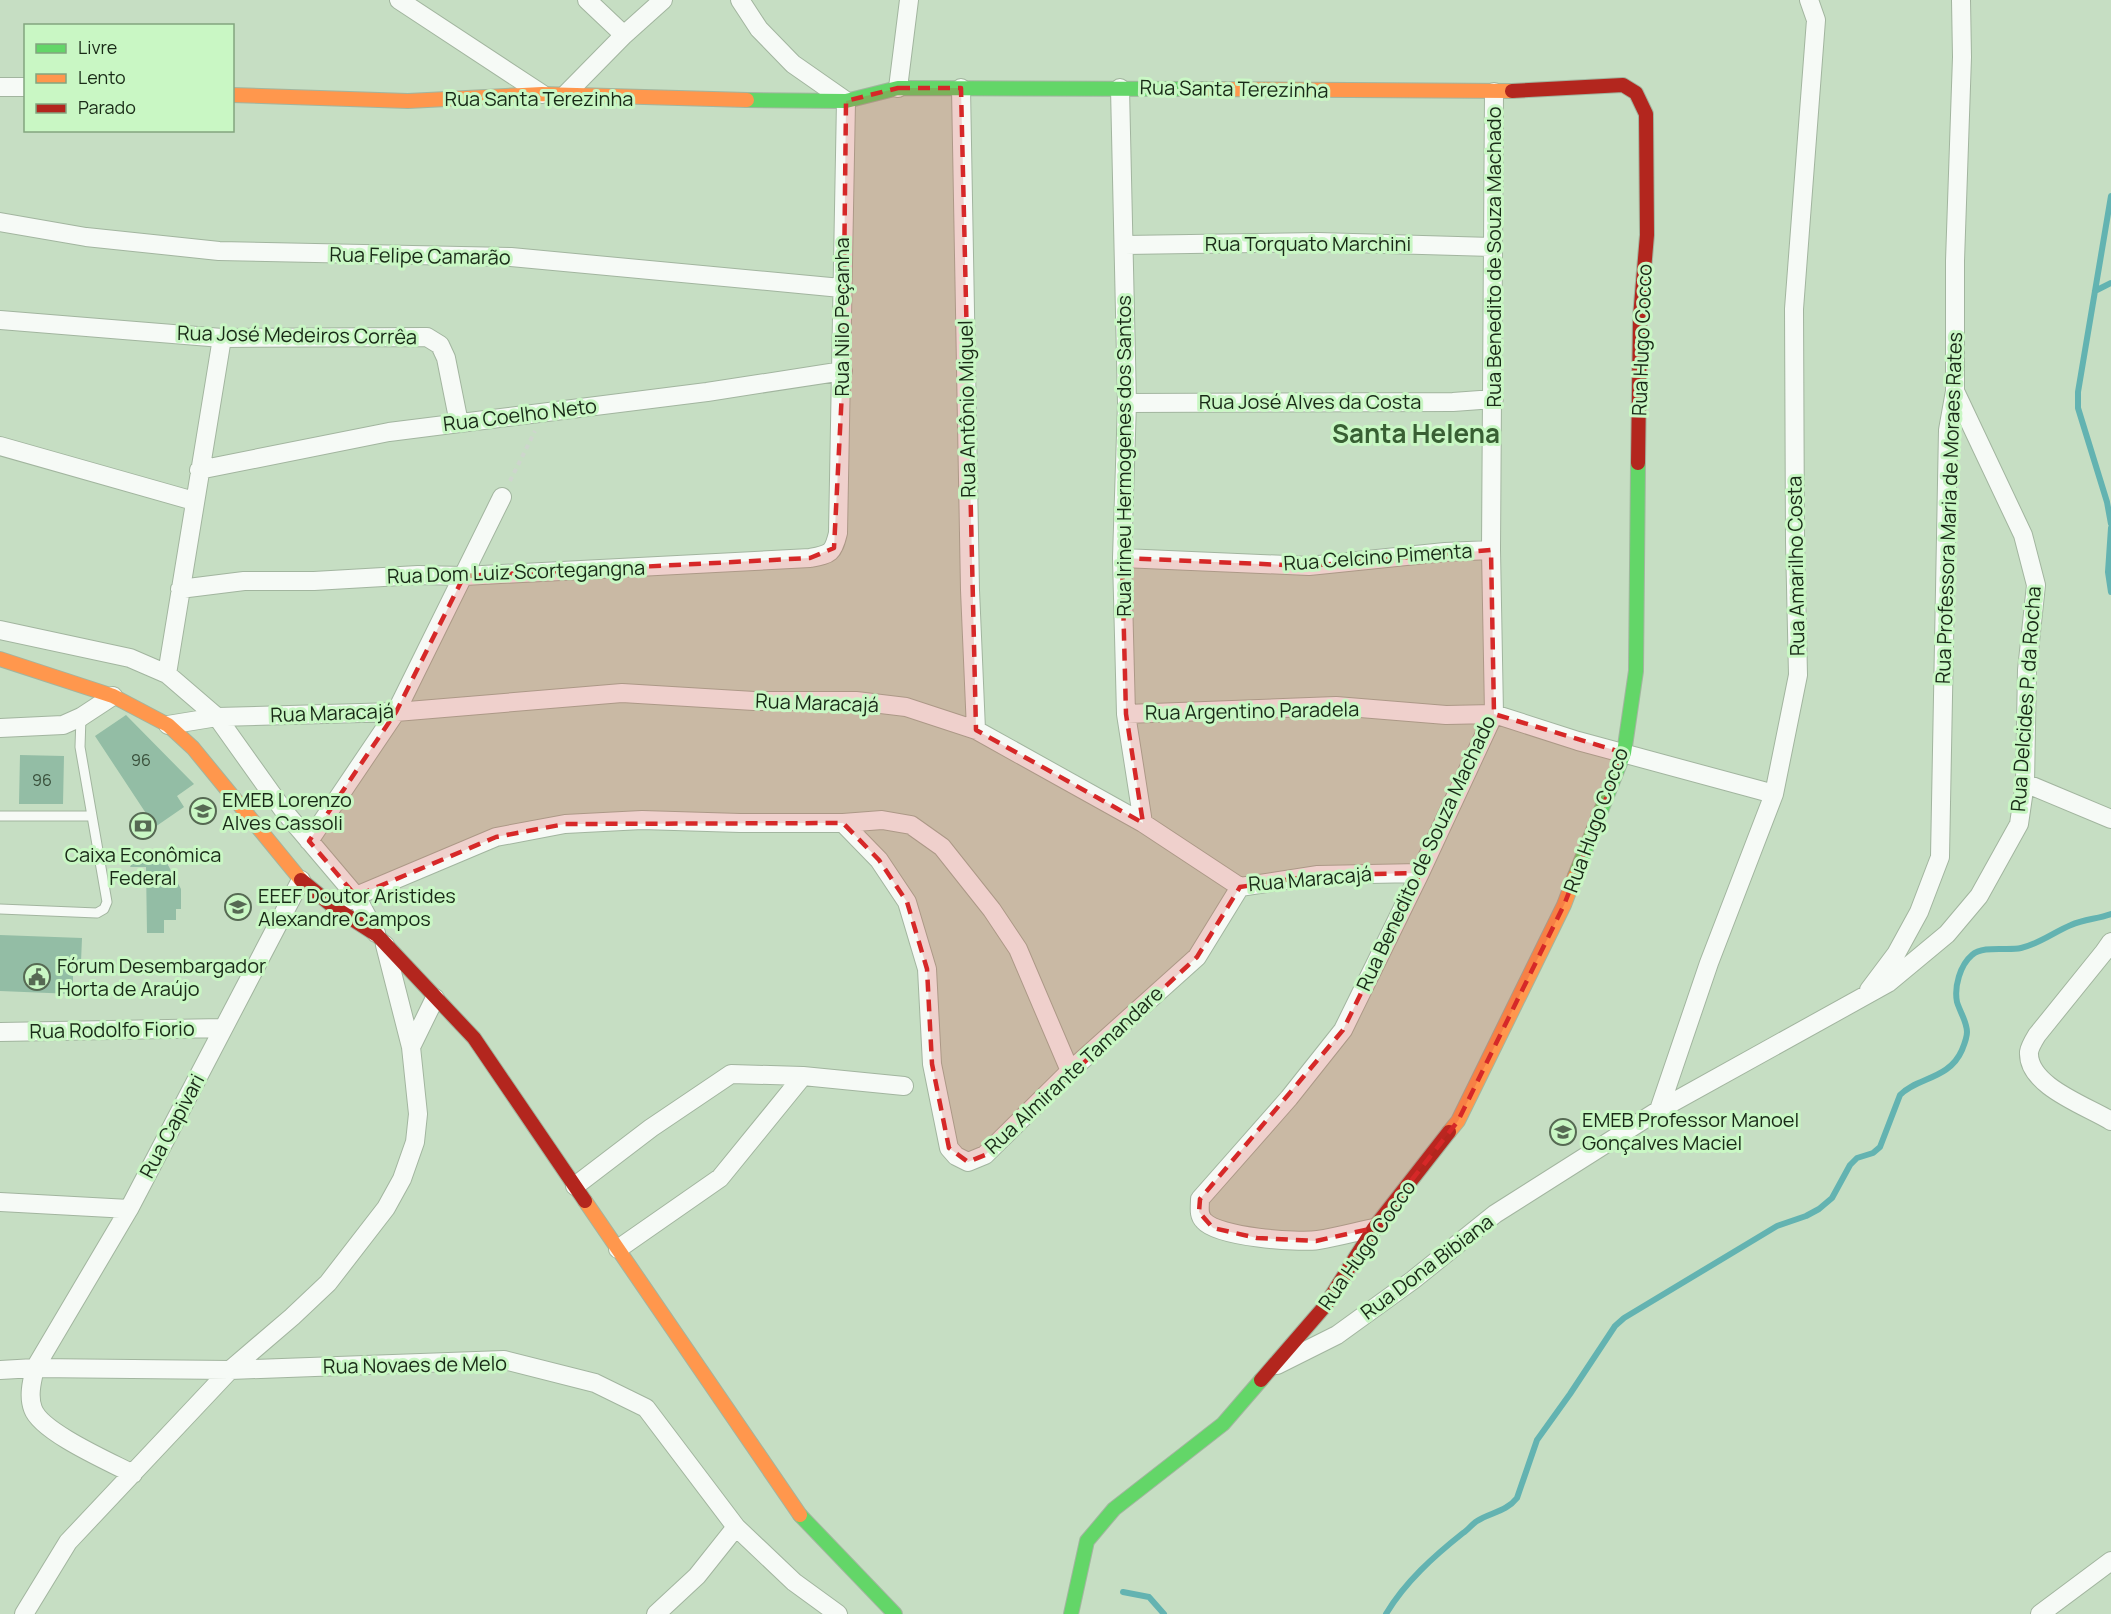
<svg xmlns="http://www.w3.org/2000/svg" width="2111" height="1614" font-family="Manrope,sans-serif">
<rect width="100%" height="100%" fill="#c6dec3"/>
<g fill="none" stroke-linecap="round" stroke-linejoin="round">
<path stroke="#63b3b1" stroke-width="6" d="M2111,196L2078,392V408L2107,502L2111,524
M2095,291L2111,283
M2111,528L2108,572L2111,592
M1123,1592L1149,1597L1164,1614
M1386,1614C1405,1582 1434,1556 1463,1533C1468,1530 1472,1524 1477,1521C1491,1512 1506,1512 1517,1498L1537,1440L1570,1394L1615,1326L1624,1318L1777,1226L1806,1216L1819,1209L1832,1198L1850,1165L1857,1158L1873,1153L1880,1147L1900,1095C1917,1077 1949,1080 1962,1050C1964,1045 1967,1038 1967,1032C1967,1022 1960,1012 1957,1002C1954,987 1960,965 1972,955C1983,945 2007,951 2021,948C2039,944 2054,932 2071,925C2084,919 2098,919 2111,914"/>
</g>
<path fill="#93bda5" d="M126,715L194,784L177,796L184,807L155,827L95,736Z
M20,755L64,756L63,804H19Z
M138,853L162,854L181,889V909H176V920H164V933H147L146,867H130Z
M0,935L82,938L81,962L73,961V994L0,991Z"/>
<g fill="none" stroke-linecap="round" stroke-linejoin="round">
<defs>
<path id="lane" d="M0,816H92
M0,909L97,913L104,909L107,902L80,747L81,717"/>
<path id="street" d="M399,0L542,94
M587,0L624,35
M0,87H26
M898,88L909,0
M961,88L970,590L976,730
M1120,88L1127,403L1122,558L1126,714L1143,823
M565,95L624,35L663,0
M0,222L86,237L219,251L511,257L841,288
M1125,245L1318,242L1492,247
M0,320L222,338L427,337L440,345L446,358L459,423
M1127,403L1453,402L1494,399
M0,446L194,501
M199,470L389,432L707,392L843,371
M1122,558L1309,566L1445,552L1491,550
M180,589L244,581H314L418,575L464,576L810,558C830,554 833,554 838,533C842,389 842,245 846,101L793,64L759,29L740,0
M0,630L130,658L167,674L217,717L284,811L356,896L376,933
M167,674L222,338
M1126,714L1336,706L1446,715L1494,714L1578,741L1774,794
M168,725L217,717L396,712L622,693L754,701H856L906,707L976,730L1143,823L1240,887L1318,875L1420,873
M0,728L63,725L81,717L113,696
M2025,783L2111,819
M843,823L879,860L907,902L927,969L932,1064L949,1148L956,1156L968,1162L985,1155L1070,1071L1197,957L1240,887
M309,841L396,712L502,497
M335,908L356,896L496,837L565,824L642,820L740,823H843L882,820L911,825L942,847L992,910L1018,949L1070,1071
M2111,942L2104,952L2037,1035C2034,1040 2030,1046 2029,1052C2027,1086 2087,1106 2111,1121
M1869,990L1896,954L1919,912L1940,857L1948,430L1955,391V261L1962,57L1961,0
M0,1032L223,1028
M411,1047L435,998
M1659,1110L1709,963L1774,794L1798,675L1795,542L1794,309L1816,20L1809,0
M575,1186L651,1128L731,1074L803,1076
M0,1202L129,1209
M1374,1228C1355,1232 1337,1237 1318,1240C1297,1243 1218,1237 1204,1221C1198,1215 1200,1208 1200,1199L1289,1098L1343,1030L1420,873L1494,714L1491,550L1494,92
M618,1249L720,1178L803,1076L904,1086
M1277,1365L1337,1335L1413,1280L1495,1214L1659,1110L1888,983L1947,934L1979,896L2019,824L2025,783L2027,670L2036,585L2023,535L1955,391
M0,1370L35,1368L230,1370L504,1360L595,1383L646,1408L736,1527L794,1582L838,1614
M133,1474C110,1462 41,1432 33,1409C28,1396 32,1381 35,1368L129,1209L301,880
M24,1614L68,1542L230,1370L292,1317L328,1283L386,1208L402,1179L415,1142L418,1114L411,1047L385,945
M656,1614L697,1576L736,1527
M2040,1614L2111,1561"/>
<path id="fast" d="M747,100L846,101L898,88L1204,89
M1575,876L1624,753L1636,671L1638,463
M800,1515L895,1614
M1071,1614L1087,1541L1114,1509L1223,1424L1261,1380"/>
<path id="slow" d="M1204,89L1512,91
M232,95L408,101L542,94L747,100
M0,659L113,696L168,725L193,748L301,880
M1449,1132L1458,1121L1564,905L1575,876
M585,1201L800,1515"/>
<path id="jam" d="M1512,91L1623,85L1636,93L1646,114L1647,235L1640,317L1638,463
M301,880L335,908L377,935L474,1038L585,1201
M1261,1380L1325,1306L1374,1228L1449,1132"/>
</defs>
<use href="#lane" stroke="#a2b59f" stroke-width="11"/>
<use href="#street" stroke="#a2b59f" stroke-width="20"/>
<use href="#fast" stroke="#a2b59f" stroke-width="16"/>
<use href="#slow" stroke="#a2b59f" stroke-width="16"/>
<use href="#jam" stroke="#a2b59f" stroke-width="16"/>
<path stroke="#ced6cd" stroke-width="4" stroke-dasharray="4.5 4.5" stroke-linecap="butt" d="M510,481L535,431"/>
<use href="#lane" stroke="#f6faf6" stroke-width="9"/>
<use href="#street" stroke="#f6faf6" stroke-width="18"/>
<use href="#fast" stroke="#63d668" stroke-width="14"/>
<use href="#slow" stroke="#ff974d" stroke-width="14"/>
<use href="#jam" stroke="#b3261e" stroke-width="14"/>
</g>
<path fill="#d62828" fill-opacity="0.2" stroke="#d62828" stroke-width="4.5" stroke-dasharray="12 8" stroke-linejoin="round" d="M898,88H961L976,730L1143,823L1126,714L1122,558L1309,566L1491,550L1494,714L1624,753L1564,905L1458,1121L1374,1228L1316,1241L1257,1238L1213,1228L1199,1212L1200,1199L1343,1030L1420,873L1318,875L1240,887L1197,957L985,1155L968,1162L949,1148L932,1064L927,969L907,902L879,860L843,823L565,824L496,837L356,896L309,841L396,712L464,576L810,558L834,548L843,371L846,101Z"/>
<defs>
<symbol id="school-ring" viewBox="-11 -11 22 22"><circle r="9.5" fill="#c9f7c4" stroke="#566953" stroke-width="1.5"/><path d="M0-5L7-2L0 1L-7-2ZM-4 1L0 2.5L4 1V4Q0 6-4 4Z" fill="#566953"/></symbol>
<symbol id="bank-ring" viewBox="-11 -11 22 22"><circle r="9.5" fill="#c9f7c4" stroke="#566953" stroke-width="1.5"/><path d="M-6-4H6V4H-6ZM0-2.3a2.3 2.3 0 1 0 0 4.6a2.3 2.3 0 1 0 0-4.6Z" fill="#566953"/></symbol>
<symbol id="civic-ring" viewBox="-11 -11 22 22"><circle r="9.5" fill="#c9f7c4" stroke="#566953" stroke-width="1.5"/><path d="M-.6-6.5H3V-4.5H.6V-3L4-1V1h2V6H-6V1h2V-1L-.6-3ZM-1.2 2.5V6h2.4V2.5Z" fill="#566953"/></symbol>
</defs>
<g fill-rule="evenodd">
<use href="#school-ring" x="188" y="796" width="30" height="30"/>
<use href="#bank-ring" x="128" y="811" width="30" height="30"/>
<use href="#school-ring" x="223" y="892" width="30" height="30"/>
<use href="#civic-ring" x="22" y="962" width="30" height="30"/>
<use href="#school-ring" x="1548" y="1117" width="30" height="30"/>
</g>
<g text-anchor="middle" stroke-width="6" stroke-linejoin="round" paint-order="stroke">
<g font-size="16" fill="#384f3a">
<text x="141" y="766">96</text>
<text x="42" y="786">96</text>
</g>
<g font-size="20" fill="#192a17" stroke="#c9f7c4">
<text transform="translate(1234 89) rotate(1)" y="7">Rua Santa Terezinha</text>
<text x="539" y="106">Rua Santa Terezinha</text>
<text x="1308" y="251">Rua Torquato Marchini</text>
<text transform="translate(420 256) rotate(1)" y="7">Rua Felipe Camarão</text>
<text transform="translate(1494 257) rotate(-90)" y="7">Rua Benedito de Souza Machado</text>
<text transform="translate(842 317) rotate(-90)" y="7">Rua Nilo Peçanha</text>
<text transform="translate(297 335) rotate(1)" y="7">Rua José Medeiros Corrêa</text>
<text transform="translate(1642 340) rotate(-88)" y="7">Rua Hugo Cocco</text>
<text x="1310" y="409">Rua José Alves da Costa</text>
<text transform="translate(967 409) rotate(-91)" y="7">Rua Antônio Miguel</text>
<text transform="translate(520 415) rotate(-7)" y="7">Rua Coelho Neto</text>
<text transform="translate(1124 456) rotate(-90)" y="7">Rua Irineu Hermogenes dos Santos</text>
<text transform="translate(1949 508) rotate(-88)" y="7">Rua Professora Maria de Moraes Rates</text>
<text transform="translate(1378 557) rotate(-4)" y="7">Rua Celcino Pimenta</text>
<text transform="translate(1796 566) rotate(-91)" y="7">Rua Amarilho Costa</text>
<text transform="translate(516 572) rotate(-2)" y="7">Rua Dom Luiz Scortegangna</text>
<text transform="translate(2026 699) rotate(-86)" y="7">Rua Delcides P. da Rocha</text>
<text transform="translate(817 703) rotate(2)" y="7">Rua Maracajá</text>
<text transform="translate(1252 711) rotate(-1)" y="7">Rua Argentino Paradela</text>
<text transform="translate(332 713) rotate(-2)" y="7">Rua Maracajá</text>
<text transform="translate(1596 820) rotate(-70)" y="7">Rua Hugo Cocco</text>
<text transform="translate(1426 853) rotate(-65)" y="7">Rua Benedito de Souza Machado</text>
<text transform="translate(1310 879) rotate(-5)" y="7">Rua Maracajá</text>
<text transform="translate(112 1030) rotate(-1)" y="7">Rua Rodolfo Fiorio</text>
<text transform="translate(1074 1070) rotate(-43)" y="7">Rua Almirante Tamandare</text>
<text transform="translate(172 1126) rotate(-62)" y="7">Rua Capivari</text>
<text transform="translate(1367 1245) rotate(-55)" y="7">Rua Hugo Cocco</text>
<text transform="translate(1427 1267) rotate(-37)" y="7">Rua Dona Bibiana</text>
<text transform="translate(415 1365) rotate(-1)" y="7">Rua Novaes de Melo</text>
</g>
<g font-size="20" fill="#192a17" stroke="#c9f7c4" text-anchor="start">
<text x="222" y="807">EMEB Lorenzo<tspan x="222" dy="23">Alves Cassoli</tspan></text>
<text x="143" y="862" text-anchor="middle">Caixa Econômica<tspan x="143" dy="23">Federal</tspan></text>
<text x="258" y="903">EEEF Doutor Aristides<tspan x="258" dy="23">Alexandre Campos</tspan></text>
<text x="57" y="973">Fórum Desembargador<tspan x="57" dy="23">Horta de Araújo</tspan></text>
<text x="1582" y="1127">EMEB Professor Manoel<tspan x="1582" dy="23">Gonçalves Maciel</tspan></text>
</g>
<g font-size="26" font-weight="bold" fill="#385f33" stroke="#c9f7c4">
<text x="1416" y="443">Santa Helena</text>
</g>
</g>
<rect x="24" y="24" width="210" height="108" fill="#c9f7c4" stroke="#83a57f" stroke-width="1.5"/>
<rect x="36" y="44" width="30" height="9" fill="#63d668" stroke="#83a57f" stroke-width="1.5"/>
<text x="78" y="54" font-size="18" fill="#192a17">Livre</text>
<rect x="36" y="74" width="30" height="9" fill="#ff974d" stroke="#83a57f" stroke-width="1.5"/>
<text x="78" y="84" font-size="18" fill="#192a17">Lento</text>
<rect x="36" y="104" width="30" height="9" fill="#b3261e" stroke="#83a57f" stroke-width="1.5"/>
<text x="78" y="114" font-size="18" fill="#192a17">Parado</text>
</svg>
